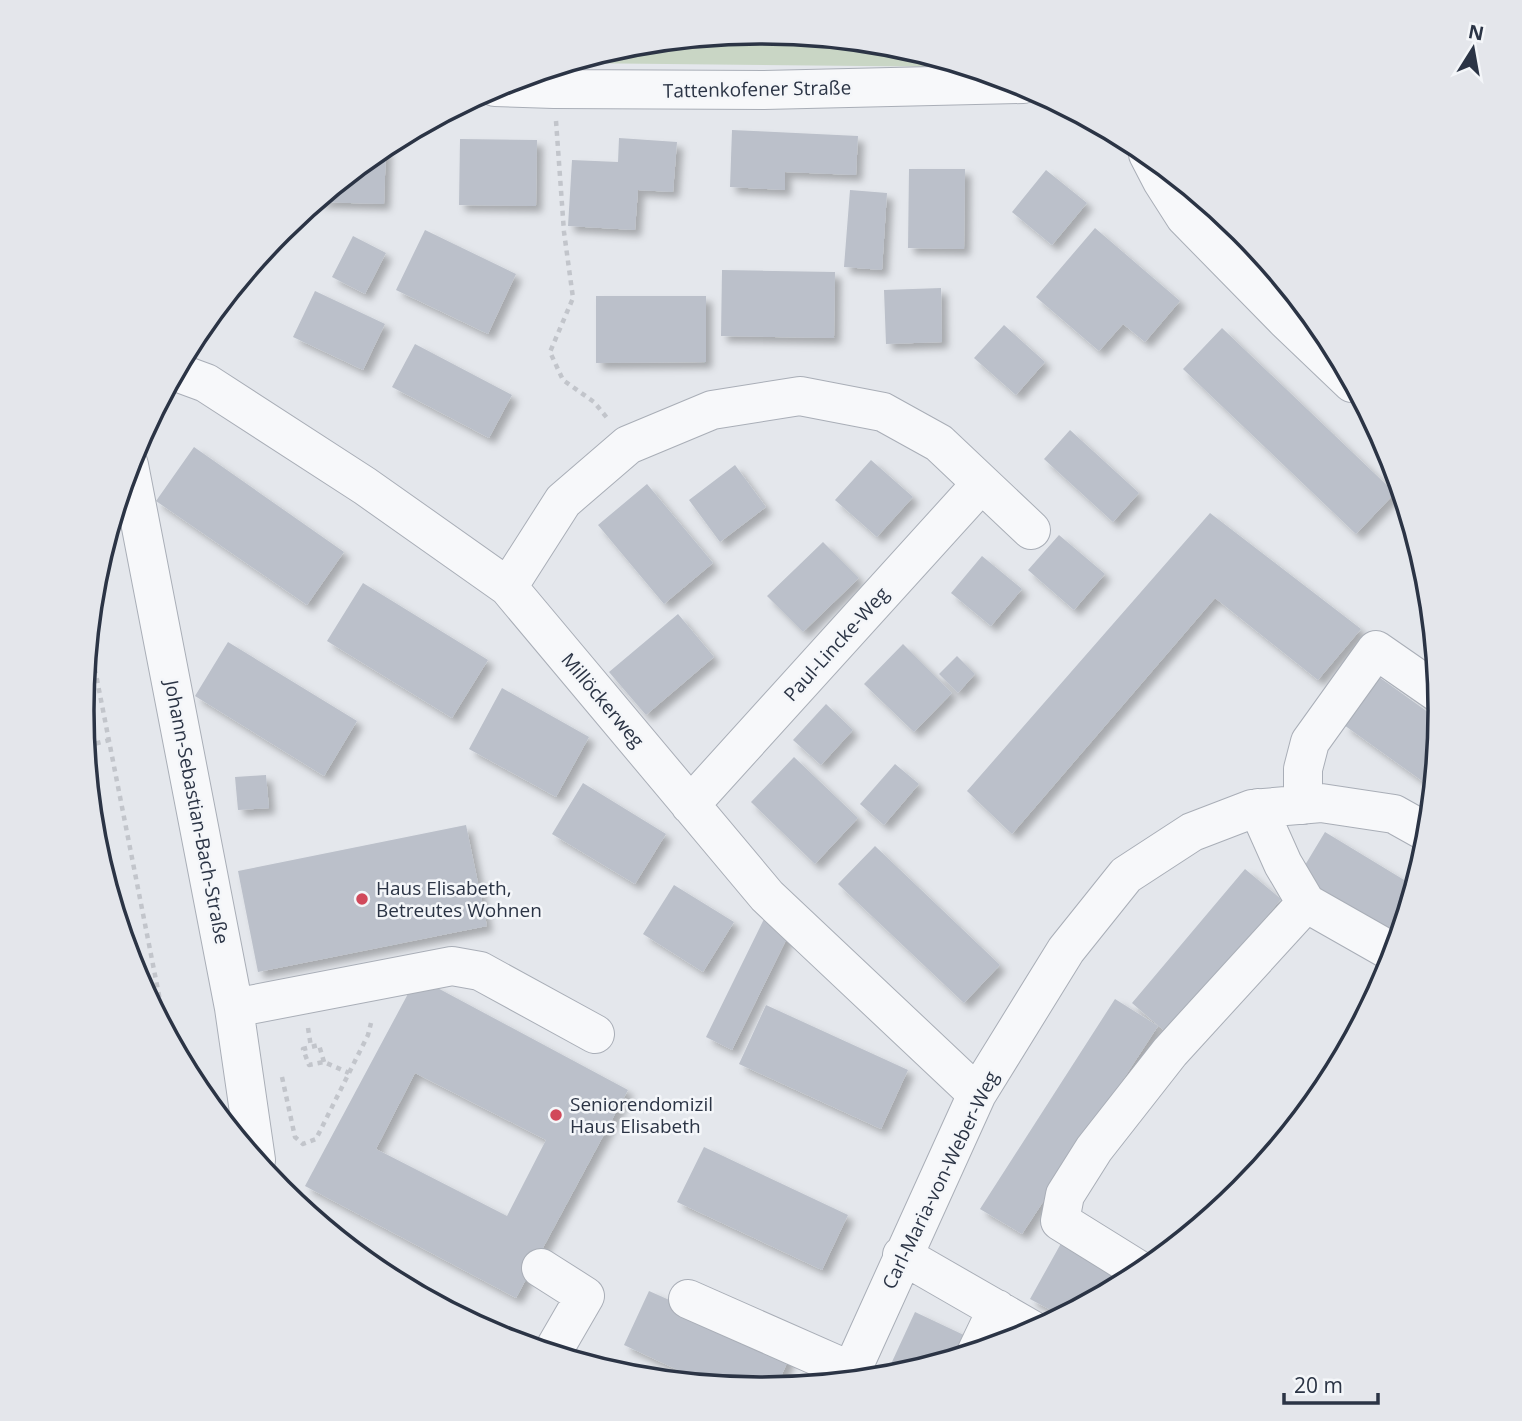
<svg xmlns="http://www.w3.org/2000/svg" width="1522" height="1421" font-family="'Open Sans',sans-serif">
<defs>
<filter id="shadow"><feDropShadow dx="6" dy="6" stdDeviation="3.5" flood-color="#0004"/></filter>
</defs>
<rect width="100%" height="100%" fill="#e4e7ec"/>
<path fill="#c9d6c5" d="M761,32L894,45L966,67L569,63L629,44Z"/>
<path fill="#bbc0ca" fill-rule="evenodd" filter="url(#shadow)" d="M732,130L858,136L856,175L785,172V190L730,187Z
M619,138L677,142L673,192L638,190L635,230L568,226L572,160L618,162Z
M460,139L537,140L536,206L459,205Z
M381,148H386L384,204L316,202Z
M909,169H965L964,249L908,248Z
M1046,170L1087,203L1052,245L1012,212Z
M850,190L887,193L882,270L844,267Z
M1095,228L1180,301L1145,342L1123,324L1099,351L1036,297Z
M425,230L516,274L488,334L396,290Z
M353,236L386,253L365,294L332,277Z
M722,270L835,272L834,338L721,336Z
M941,288L942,342L886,344L884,290Z
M315,291L385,324L363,370L293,337Z
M596,296H706V362L596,363Z
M1004,325L1045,362L1016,395L974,358Z
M1222,328L1395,493L1356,534L1183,369Z
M415,344L512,395L489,438L392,387Z
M1070,430L1139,493L1113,522L1044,459Z
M194,447L344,552L307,605L156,501Z
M871,460L913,497L877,537L835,500Z
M735,465L766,507L720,542L689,500Z
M647,484L713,563L664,604L598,525Z
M1210,513L1361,629L1318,680L1215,598L1012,834L967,791Z
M1059,535L1105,574L1074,610L1028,570Z
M823,542L859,578L803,632L767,596Z
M982,556L1022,589L991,626L951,593Z
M363,583L488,660L452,718L327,641Z
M678,614L714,657L646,715L609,672Z
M228,642L357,721L324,776L195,696Z
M903,644L952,693L914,732L864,684Z
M957,656L975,674L958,693L939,674Z
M1379,677L1439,720L1432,788L1344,725Z
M502,688L589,737L556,797L469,749Z
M826,704L853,730L821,765L793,740Z
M794,757L858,818L815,864L751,802Z
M895,764L919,784L884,825L860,804Z
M266,775L269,808L238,810L235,777Z
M583,783L666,834L635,884L552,834Z
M466,825L487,926L258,972L238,871Z
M1325,832L1414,886L1397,941L1296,880Z
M875,846L1000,965L964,1003L838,884Z
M1245,869L1281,899L1168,1034L1132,1003Z
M674,885L734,922L703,972L643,934Z
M764,919L790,932L732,1050L706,1037Z
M417,977L628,1090L516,1298L305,1186ZM415,1073L546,1140L507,1216L376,1149Z
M1115,999L1158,1026L1022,1234L980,1209Z
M766,1005L908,1070L881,1129L739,1064Z
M704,1147L848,1215L822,1270L677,1202Z
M1064,1238L1134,1278L1062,1316L1030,1299Z
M649,1291L791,1354L776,1388L761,1389L710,1385L624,1345Z
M915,1312L968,1337L959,1357L885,1377Z"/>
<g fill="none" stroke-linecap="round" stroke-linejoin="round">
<defs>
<path id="minor" d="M495,87L554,89L764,90L1023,84
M1148,154L1162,181L1185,217L1286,320L1352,383
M176,372L206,383L365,486L508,587L767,896L977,1094
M129,465L234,1008L256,1160
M508,587L563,501L628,445L712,410L800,396L883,412L939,443L1031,530
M690,805L981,484
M1303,805V769L1310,742L1376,650L1438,693
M1258,808L1283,864L1306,903L1394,953
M234,1008L452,966L480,971L595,1034
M902,1255L1034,1331
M541,1268L585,1296L552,1353
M1142,1272L1060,1221L1065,1195L1094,1149L1170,1052L1306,903
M688,1299L851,1371
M977,1351L997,1309
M847,1381L977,1094L1066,950L1126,875L1192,832L1252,809L1321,803L1394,814L1428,833"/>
</defs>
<use href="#minor" stroke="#a9aeb7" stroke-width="40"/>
<path stroke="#c2c5cb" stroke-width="4.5" stroke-dasharray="5 5" stroke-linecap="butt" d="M556,121L564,232L573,298L550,352L563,380L594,402L608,419
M89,639L166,1031
M86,746L109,740
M308,1028L311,1047
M324,1062L319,1045L303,1049L309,1065L324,1062L349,1073
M282,1077L295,1137L303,1144L316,1139L368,1035L371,1023"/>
<use href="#minor" stroke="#f7f8fa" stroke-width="38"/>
</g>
<g fill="#d1495b" stroke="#f4f6f9" stroke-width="2.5">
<circle cx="362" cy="899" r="7"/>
<circle cx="556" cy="1115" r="7"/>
</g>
<g text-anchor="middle" stroke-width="5" stroke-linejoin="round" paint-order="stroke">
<g font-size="19" fill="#2b3445" stroke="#f4f6f9">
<text transform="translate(757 89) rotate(-1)" y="7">Tattenkofener Straße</text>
<text transform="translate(836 644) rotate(-48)" y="7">Paul-Lincke-Weg</text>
<text transform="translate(603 700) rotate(50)" y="7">Millöckerweg</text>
<text transform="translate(197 812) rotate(79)" y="7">Johann-Sebastian-Bach-Straße</text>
<text transform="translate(940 1180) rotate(-64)" y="7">Carl-Maria-von-Weber-Weg</text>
</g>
<g font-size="19" fill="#2b3445" stroke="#f4f6f9" text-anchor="start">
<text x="376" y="895">Haus Elisabeth,<tspan x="376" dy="22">Betreutes Wohnen</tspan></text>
<text x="570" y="1111">Seniorendomizil<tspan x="570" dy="22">Haus Elisabeth</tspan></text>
</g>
</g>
<path d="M0 0H1522V1421H0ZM760 44H762A666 666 0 0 1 1428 710V711A666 666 0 0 1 762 1377H760A666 666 0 0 1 94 711V710A666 666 0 0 1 760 44Z" fill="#e4e6eb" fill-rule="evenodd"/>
<path fill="none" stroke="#2b3445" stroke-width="3.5" d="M760 44H762A666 666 0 0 1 1428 710V711A666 666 0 0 1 762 1377H760A666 666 0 0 1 94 711V710A666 666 0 0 1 760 44Z"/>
<g transform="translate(1473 49) rotate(11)" stroke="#f4f6f9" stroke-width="5" paint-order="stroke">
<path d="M0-5L12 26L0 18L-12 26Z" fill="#2b3445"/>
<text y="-10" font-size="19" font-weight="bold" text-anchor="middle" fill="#2b3445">N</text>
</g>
<path d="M1284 1393v10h94v-10" fill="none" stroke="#2b3445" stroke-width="3.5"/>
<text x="1294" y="1393" font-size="21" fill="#2b3445" stroke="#f4f6f9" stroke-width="5" paint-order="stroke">20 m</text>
</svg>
